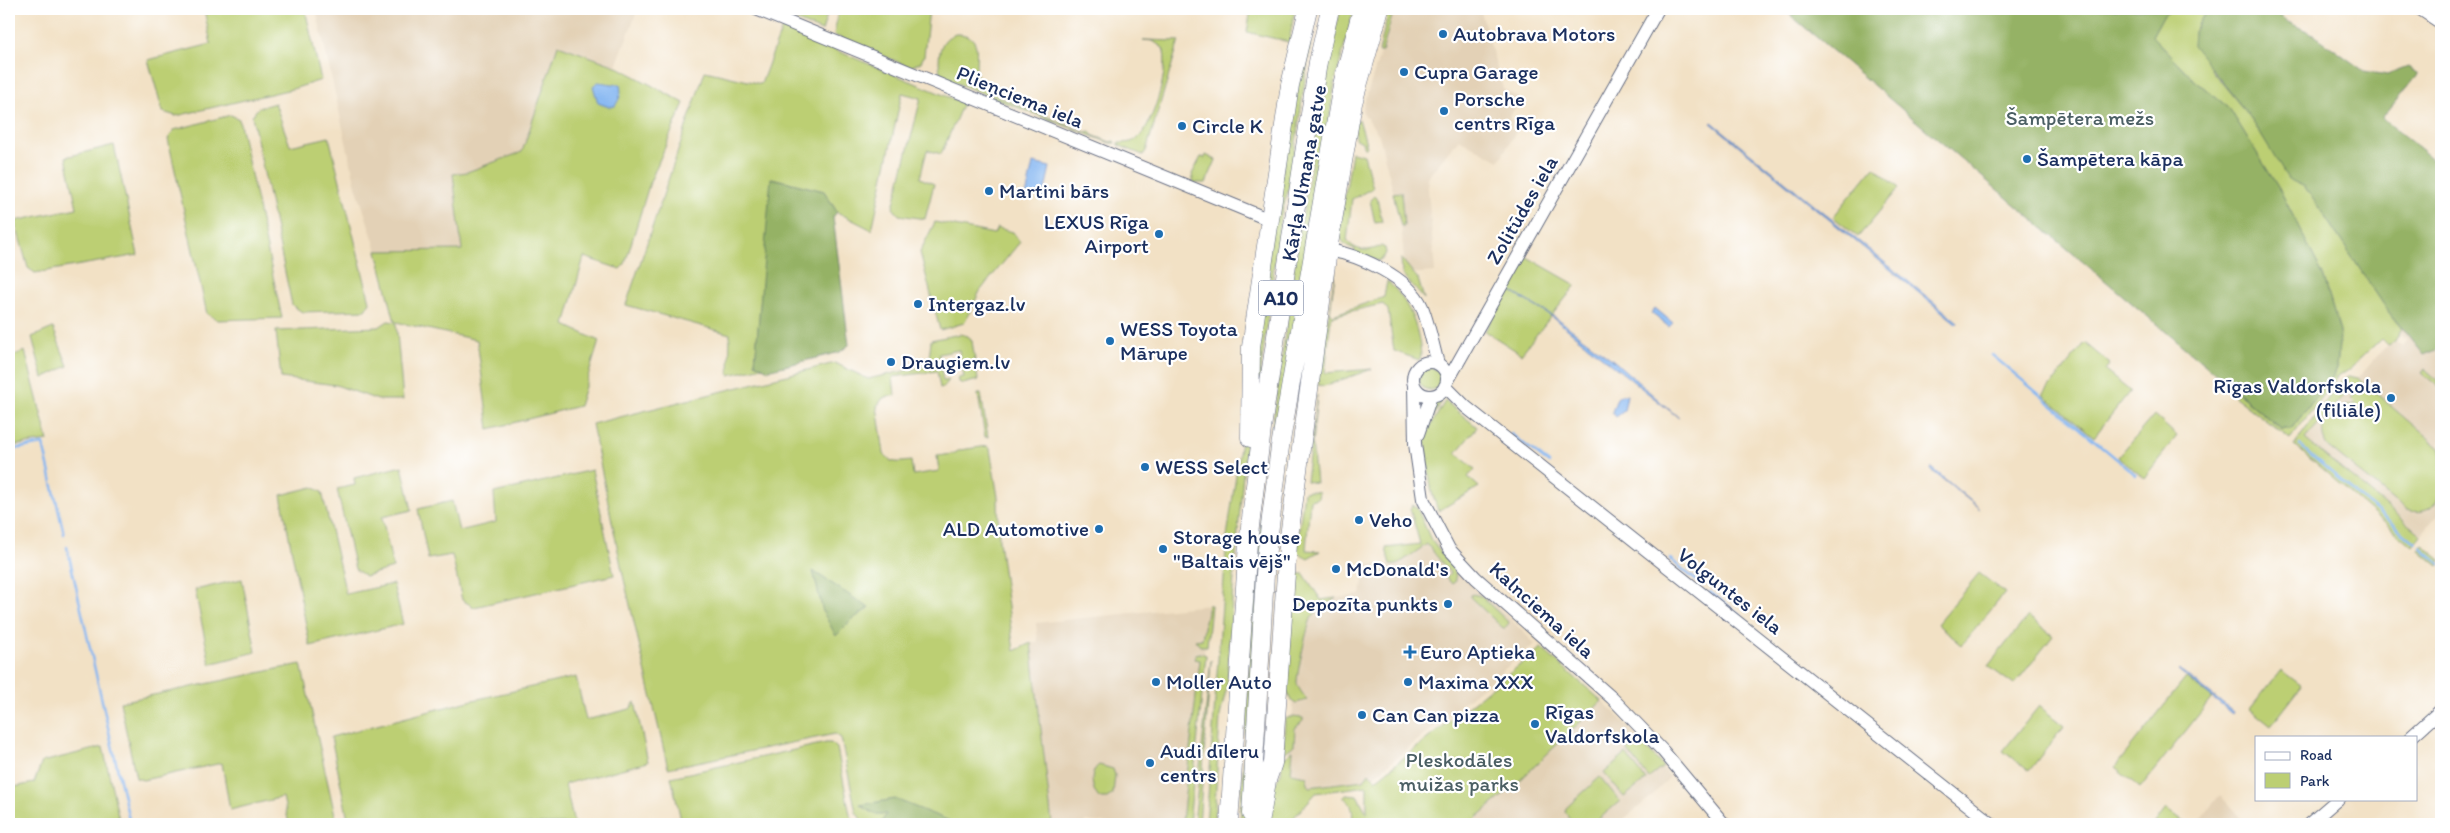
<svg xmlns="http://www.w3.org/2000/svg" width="2450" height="833" font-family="Itim,sans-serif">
<rect width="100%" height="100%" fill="#fff"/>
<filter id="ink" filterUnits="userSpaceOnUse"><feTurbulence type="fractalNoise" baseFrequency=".02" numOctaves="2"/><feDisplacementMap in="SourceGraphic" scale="10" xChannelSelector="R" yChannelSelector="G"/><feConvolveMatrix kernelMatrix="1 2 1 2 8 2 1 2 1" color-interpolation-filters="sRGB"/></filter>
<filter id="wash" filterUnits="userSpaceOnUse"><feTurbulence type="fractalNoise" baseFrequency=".0096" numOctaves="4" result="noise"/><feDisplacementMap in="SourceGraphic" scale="20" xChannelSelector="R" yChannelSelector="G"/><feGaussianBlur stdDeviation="1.12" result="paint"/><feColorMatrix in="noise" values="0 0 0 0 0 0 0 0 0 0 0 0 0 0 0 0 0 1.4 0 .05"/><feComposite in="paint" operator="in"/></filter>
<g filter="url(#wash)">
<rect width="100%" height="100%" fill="#f2e1c5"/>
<path fill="#e3d1b6" d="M316,9H638L616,66L558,46L522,152L467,172L453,174L462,250L393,251H377L356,186Z
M1394,9H1480L1503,89L1520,99L1509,118L1520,125L1499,161L1459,139L1427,178L1435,272L1405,274L1401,222L1379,135L1362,111Z
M2441,283V510L2421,535L2305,439L2387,345L2395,341L2402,346L2407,340L2400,334L2402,328Z
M1437,537L1444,552L1535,644L1368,781L1305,791L1288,777L1299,624L1336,598L1361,595L1366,564L1397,565Z
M1209,605L1187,824H1110L1086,821L1085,824H1052L1031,643L1038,642L1036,623Z
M1541,648L1613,711L1649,749L1665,770L1670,777L1652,796L1618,824H1362L1368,786Z
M2220,795L2246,824H2196Z"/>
<path fill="#bccf73" stroke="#6c7f68" d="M204,9H305L321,80L296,88L176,116L163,112L148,60L211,44Z
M767,9H801L807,12L808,9C816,9 822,9 827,15L822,31Z
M839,9H929L924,56L921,62L910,67L836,36L834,34Z
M1251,9H1295L1289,42L1247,32Z
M1312,9H1317L1313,25L1290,183L1280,220L1257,401L1254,376L1271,233Z
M1341,9H1354L1335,82L1258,596L1245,824H1240L1254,588L1264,485L1297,248L1331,46Z
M1389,9H1394L1382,52H1379Z
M2172,9H2207L2194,32L2212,71L2250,117L2288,178L2305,187L2384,305L2402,328L2395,341L2387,345L2381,339L2350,368L2338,376L2290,439L2234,396L2235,391L2281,429H2291L2334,375L2337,368L2340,332L2323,275L2281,192L2229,108L2192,78L2152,36L2164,14Z
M782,28L963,103L941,154L927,150L920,178L934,184L925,219L899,215L893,208L921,98L902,93L872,230L837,212L824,191L772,178L755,363L763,367L729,375L730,334L626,305L705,71L761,84Z
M956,34C988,34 971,62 978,78C980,83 984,86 989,89L987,95L941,77L940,73C938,58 938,38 956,34Z
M1143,40L1179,41L1146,151L1143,155L1118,145V143C1125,143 1131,143 1137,139C1152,128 1171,66 1163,48L1153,41Z
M558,45L616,66L684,103L650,182L625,264L620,269L584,257L565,325L599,341L579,406L489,429L477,340L396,322L403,400H378L336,385L281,378L276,331L379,327L388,321L395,322L377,251L462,250L453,174L467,172L522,152Z
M993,91L996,96L1085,132L1090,131L1092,135L1110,142L1114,141L1115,143H1110L991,97Z
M275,103L290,146L329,137L370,302L365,310L302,312L292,305L252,116L258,108Z
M231,115L239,119L282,318L218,320L207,314L168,139L174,130Z
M1359,119L1367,147L1364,148L1362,142L1355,138V122Z
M114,145L138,255L35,273L28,268L15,221L77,208L66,157Z
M1352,152L1364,155L1373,188L1352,199L1347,241C1357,252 1368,252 1381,246L1385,248L1386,253L1383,258L1378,261L1354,252L1355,249C1345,246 1341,242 1339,232Z
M1206,155L1216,160L1206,183H1194L1192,174L1201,157L1205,158Z
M1874,167L1899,188L1858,237L1833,217Z
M1401,192L1404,226H1401L1393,193Z
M1374,196L1377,198L1382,222L1375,223L1370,200Z
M935,222L994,234L997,228L1013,232L1020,242L980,291L964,323L940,330L920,252Z
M1527,257L1576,285L1521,354L1485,331Z
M1401,258L1418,279L1424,299L1402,274Z
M1335,272L1330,313L1333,315L1384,297L1387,281C1409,300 1419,328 1421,356L1419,360L1394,351L1388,310L1383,304C1365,308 1349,311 1331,317L1325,373L1372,369L1324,386L1318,385Z
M53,328L68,366L43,378L32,337Z
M960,334L968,336L972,341L978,380L963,384L959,382L958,378L964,377L959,350L939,354L943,381L949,380L944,387L940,388L937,371L893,377L895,395L883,398L877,406L884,454C891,465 900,462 911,461L913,475L939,471L937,456L953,454L960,450L988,446L990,449L998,497L999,541L1014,651L1031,643L1052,824H864L856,812L841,738L835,734L668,768L623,575L592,424L835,363L868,379L922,367L929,360L931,340Z
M2085,343L2110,364L2105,371L2130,391L2094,437L2043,395Z
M25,351L48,441L9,446V357Z
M1419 379a11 11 0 1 1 22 0a11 11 0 1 1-22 0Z
M2425,369L2441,383L2440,388L2422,373Z
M2348,376L2358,378L2441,449C2441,475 2448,521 2406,510L2327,446C2313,422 2334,405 2357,404L2351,398L2356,393L2351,387L2305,439L2421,535L2412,546L2294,445L2340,382Z
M978,394H981L988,437H985Z
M1317,395L1312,443L1316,483L1306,481Z
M1447,395L1443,399L1424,433L1435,401Z
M1445,401L1477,427L1456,453L1475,469L1468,477L1479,487L1438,511L1431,489L1425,436Z
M2154,415L2177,436L2144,478L2118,457Z
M1247,429L1232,600L1227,686L1220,716L1214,824H1206L1227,537L1242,433Z
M402,466L412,510L382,517L393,568L365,576L355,569L337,489L355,485L354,478Z
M592,470L614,575L474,607L462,600L452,555L428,559L418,509L452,501L459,531L496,522L494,493Z
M313,487L322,492L346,594L393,584L403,624L310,646L281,495Z
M1309,491L1319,492L1318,498L1310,500L1306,550L1320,551L1308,558L1296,552L1304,492Z
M1413,505L1417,508L1431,540L1455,571L1456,581L1452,584L1446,577L1450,573L1427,544L1397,565H1390L1386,548L1420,544L1410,508Z
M2423,545L2441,560L2438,566L2419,550Z
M1979,573L2005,593L1962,645L1937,624Z
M1298,574H1304L1321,600L1336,598C1329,604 1317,609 1312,617C1308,622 1296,677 1297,683C1298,689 1304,695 1307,700L1296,703L1290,699L1287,690L1294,576Z
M242,579L256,652L210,664L195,590Z
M1472,594L1481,596L1509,623L1504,629L1470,597Z
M1208,605H1211L1207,646H1200L1195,640L1202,639Z
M2028,616L2053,636L2014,685L1988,666Z
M1541,648L1602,701L1513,787L1469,824H1374L1367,817L1366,824H1352C1353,813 1354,804 1343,797L1346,794L1357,795L1367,813V786L1316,793L1288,824H1267L1272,790L1281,773L1283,758L1293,750L1291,773L1306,776L1309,787L1364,780L1369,773L1376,780Z
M1200,653L1206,655L1189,824H1176V821H1182L1200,660L1194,659L1196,654Z
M1211,660L1199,824H1194Z
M301,664L337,824H289L283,797L230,810L222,763L143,780L136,778L120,702Z
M2281,670L2302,686L2271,726L2250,709Z
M576,677L586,720L630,709L635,702L648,762L565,784L574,824H349L331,737L469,701Z
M2186,678L2212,698L2140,788L2115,767Z
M2039,706L2064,726L2029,771L2003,751Z
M1291,717L1303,718V721L1295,728L1294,745L1283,754L1285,719Z
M1639,739L1663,767L1649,778L1627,750Z
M826,743H831L837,748L850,815L856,824H682L671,777Z
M103,747L120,824H9V788L34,783L42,762Z
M1626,754L1646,780L1624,797L1604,773Z
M1099,765L1113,769L1115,775L1113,794L1107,798H1099C1091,789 1089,772 1099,765Z
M1600,777L1620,801L1593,824H1574L1565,812L1566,808Z
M2166,809L2186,824H2154Z"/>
<path fill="#95b265" stroke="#587062" d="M1783,9H2172L2164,14L2152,36L2192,78L2229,108L2281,192L2323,275L2340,332L2337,368L2334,375L2291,429H2281Z
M2207,9L2274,11L2288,22L2313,34L2364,71L2387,75L2408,67L2418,74L2382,118L2441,166V348L2424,355L2384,305L2305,187L2288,179L2250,117L2193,45L2194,32Z
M771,178L824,191L837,212L833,217L849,345L840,352L768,370L755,363Z
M813,571L869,608L853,619L836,636L823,612Z
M895,799L950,821L955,824H881L886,814H875L860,805Z"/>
<path fill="#84b6f1" stroke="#5072a8" d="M598,82L620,85C622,94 620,98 615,106L609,107L598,103L593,86Z
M1712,122L1958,322L1957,324L1711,123Z
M1033,163L1050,167L1043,199L1035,193L1030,198L1026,196Z
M1510,291L1556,318L1613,360L1679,418L1551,316Z
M1655,308L1673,323L1669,327L1651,313Z
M1621,395H1627L1624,411L1616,417L1612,412L1617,398Z
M1932,468L1979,508L1980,509L1931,470Z
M2179,669L2233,712L2232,714L2178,670Z"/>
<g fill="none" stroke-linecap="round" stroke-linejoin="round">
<path stroke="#84b6f1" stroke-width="2.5" d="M1992,355L2136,475
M1511,434L1549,463
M2299,445L2415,543
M9,450L43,444L64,534
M67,547L130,824
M2420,547L2440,564
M1670,559L1698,582
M1710,592L1740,615"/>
</g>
</g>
<g filter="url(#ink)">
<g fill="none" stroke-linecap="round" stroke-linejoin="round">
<defs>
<path id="secondary" d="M756,9L1270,220
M2420,9L2441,23
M1328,250C1359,255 1409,277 1422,307C1429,325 1433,345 1438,364
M1413 379a17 17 0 1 1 34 0a17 17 0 1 1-34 0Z
M1447,382L1658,9
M1414,386L1415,444L1423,499L1449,549L1476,578L1612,698L1663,751L1724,824
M1445,386L1466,407L1992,824
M1418,434L1431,396
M2411,737L2441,710
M2309,824L2338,799"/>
<path id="highway" d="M1250,438L1251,347L1290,85L1308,9
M1251,814L1266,557L1280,447L1342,85L1362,9
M1229,824L1248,543L1263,421L1318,62L1330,9
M1260,824L1267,780L1273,763L1288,544L1328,250L1353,103L1380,9"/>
</defs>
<use href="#secondary" stroke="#666d82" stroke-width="14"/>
<use href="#highway" stroke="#666d82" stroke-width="19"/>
<use href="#secondary" stroke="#fff" stroke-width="12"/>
<use href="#highway" stroke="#fff" stroke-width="18"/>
</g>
</g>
<g fill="#1f6fb2" stroke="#fff" stroke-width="2">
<circle cx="1443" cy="34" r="5"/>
<circle cx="1404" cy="72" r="5"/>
<circle cx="1444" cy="111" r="5"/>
<circle cx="1182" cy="126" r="5"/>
<circle cx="2027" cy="159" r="5"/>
<circle cx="989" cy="191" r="5"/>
<circle cx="1159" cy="234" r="5"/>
<circle cx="918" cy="304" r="5"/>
<circle cx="1110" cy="341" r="5"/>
<circle cx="891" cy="362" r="5"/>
<circle cx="2391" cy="398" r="5"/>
<circle cx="1145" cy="467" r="5"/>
<circle cx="1359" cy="520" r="5"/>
<circle cx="1099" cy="529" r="5"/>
<circle cx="1163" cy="549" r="5"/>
<circle cx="1336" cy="569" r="5"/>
<circle cx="1448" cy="604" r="5"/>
<path d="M1407.5 644.5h5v5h5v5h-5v5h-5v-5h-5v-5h5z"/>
<circle cx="1156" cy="682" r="5"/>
<circle cx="1408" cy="682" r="5"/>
<circle cx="1362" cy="715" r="5"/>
<circle cx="1535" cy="724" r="5"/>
<circle cx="1150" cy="763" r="5"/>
</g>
<g text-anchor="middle" stroke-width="4.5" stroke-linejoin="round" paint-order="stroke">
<rect fill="#fff" stroke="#5f6d8e" stroke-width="1" x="1258.5" y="280.5" width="45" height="35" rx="4"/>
<g font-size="20" font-weight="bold" fill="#1b2f5e">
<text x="1281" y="305">A10</text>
</g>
<g font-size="21" fill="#1b2f5e" stroke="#fff" text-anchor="start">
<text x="1453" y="41">Autobrava Motors</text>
<text x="1414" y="79">Cupra Garage</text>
<text x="1454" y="106">Porsche<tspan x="1454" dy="24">centrs Rīga</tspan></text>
<text x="1192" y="133">Circle K</text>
<text x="2037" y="166">Šampētera kāpa</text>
<text x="999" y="198">Martini bārs</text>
<text x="1149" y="229" text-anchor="end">LEXUS Rīga<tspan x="1149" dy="24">Airport</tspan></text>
<text x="928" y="311">Intergaz.lv</text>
<text x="1120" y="336">WESS Toyota<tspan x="1120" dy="24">Mārupe</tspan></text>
<text x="901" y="369">Draugiem.lv</text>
<text x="2381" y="393" text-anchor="end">Rīgas Valdorfskola<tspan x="2381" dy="24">(filiāle)</tspan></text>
<text x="1155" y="474">WESS Select</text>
<text x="1369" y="527">Veho</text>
<text x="1089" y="536" text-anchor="end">ALD Automotive</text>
<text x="1173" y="544">Storage house<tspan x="1173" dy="24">"Baltais vējš"</tspan></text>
<text x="1346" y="576">McDonald's</text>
<text x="1438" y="611" text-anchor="end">Depozīta punkts</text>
<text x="1420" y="659">Euro Aptieka</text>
<text x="1166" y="689">Moller Auto</text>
<text x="1418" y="689">Maxima XXX</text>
<text x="1545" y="719">Rīgas<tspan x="1545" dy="24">Valdorfskola</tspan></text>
<text x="1372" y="722">Can Can pizza</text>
<text x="1160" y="758">Audi dīleru<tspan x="1160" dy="24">centrs</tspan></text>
</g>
<g font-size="21" fill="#1b2f5e" stroke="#fff">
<text transform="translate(1020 97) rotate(22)" y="7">Plieņciema iela</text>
<text transform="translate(1304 173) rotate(-80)" y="7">Kārļa Ulmaņa gatve</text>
<text transform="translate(1522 210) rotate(-60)" y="7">Zolitūdes iela</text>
<text transform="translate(1730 591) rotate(38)" y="7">Volguntes iela</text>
<text transform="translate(1542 610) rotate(42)" y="7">Kalnciema iela</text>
</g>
<g font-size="21" fill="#4b5f64" stroke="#fff">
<text x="2080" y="125">Šampētera mežs</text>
<text x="1459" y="767">Pleskodāles<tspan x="1459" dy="24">muižas parks</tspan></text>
</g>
</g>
<rect width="2450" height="833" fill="none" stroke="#fff" stroke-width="30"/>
<rect x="2255" y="736" width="162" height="65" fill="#ffffff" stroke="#a4acbf"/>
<rect x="2265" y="752" width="25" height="8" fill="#ffffff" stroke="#a4acbf"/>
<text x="2300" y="760" font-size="15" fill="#1b2f5e">Road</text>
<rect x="2265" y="773" width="25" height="15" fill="#bccf73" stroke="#a4acbf"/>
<text x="2300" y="786" font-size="15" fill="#1b2f5e">Park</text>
</svg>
